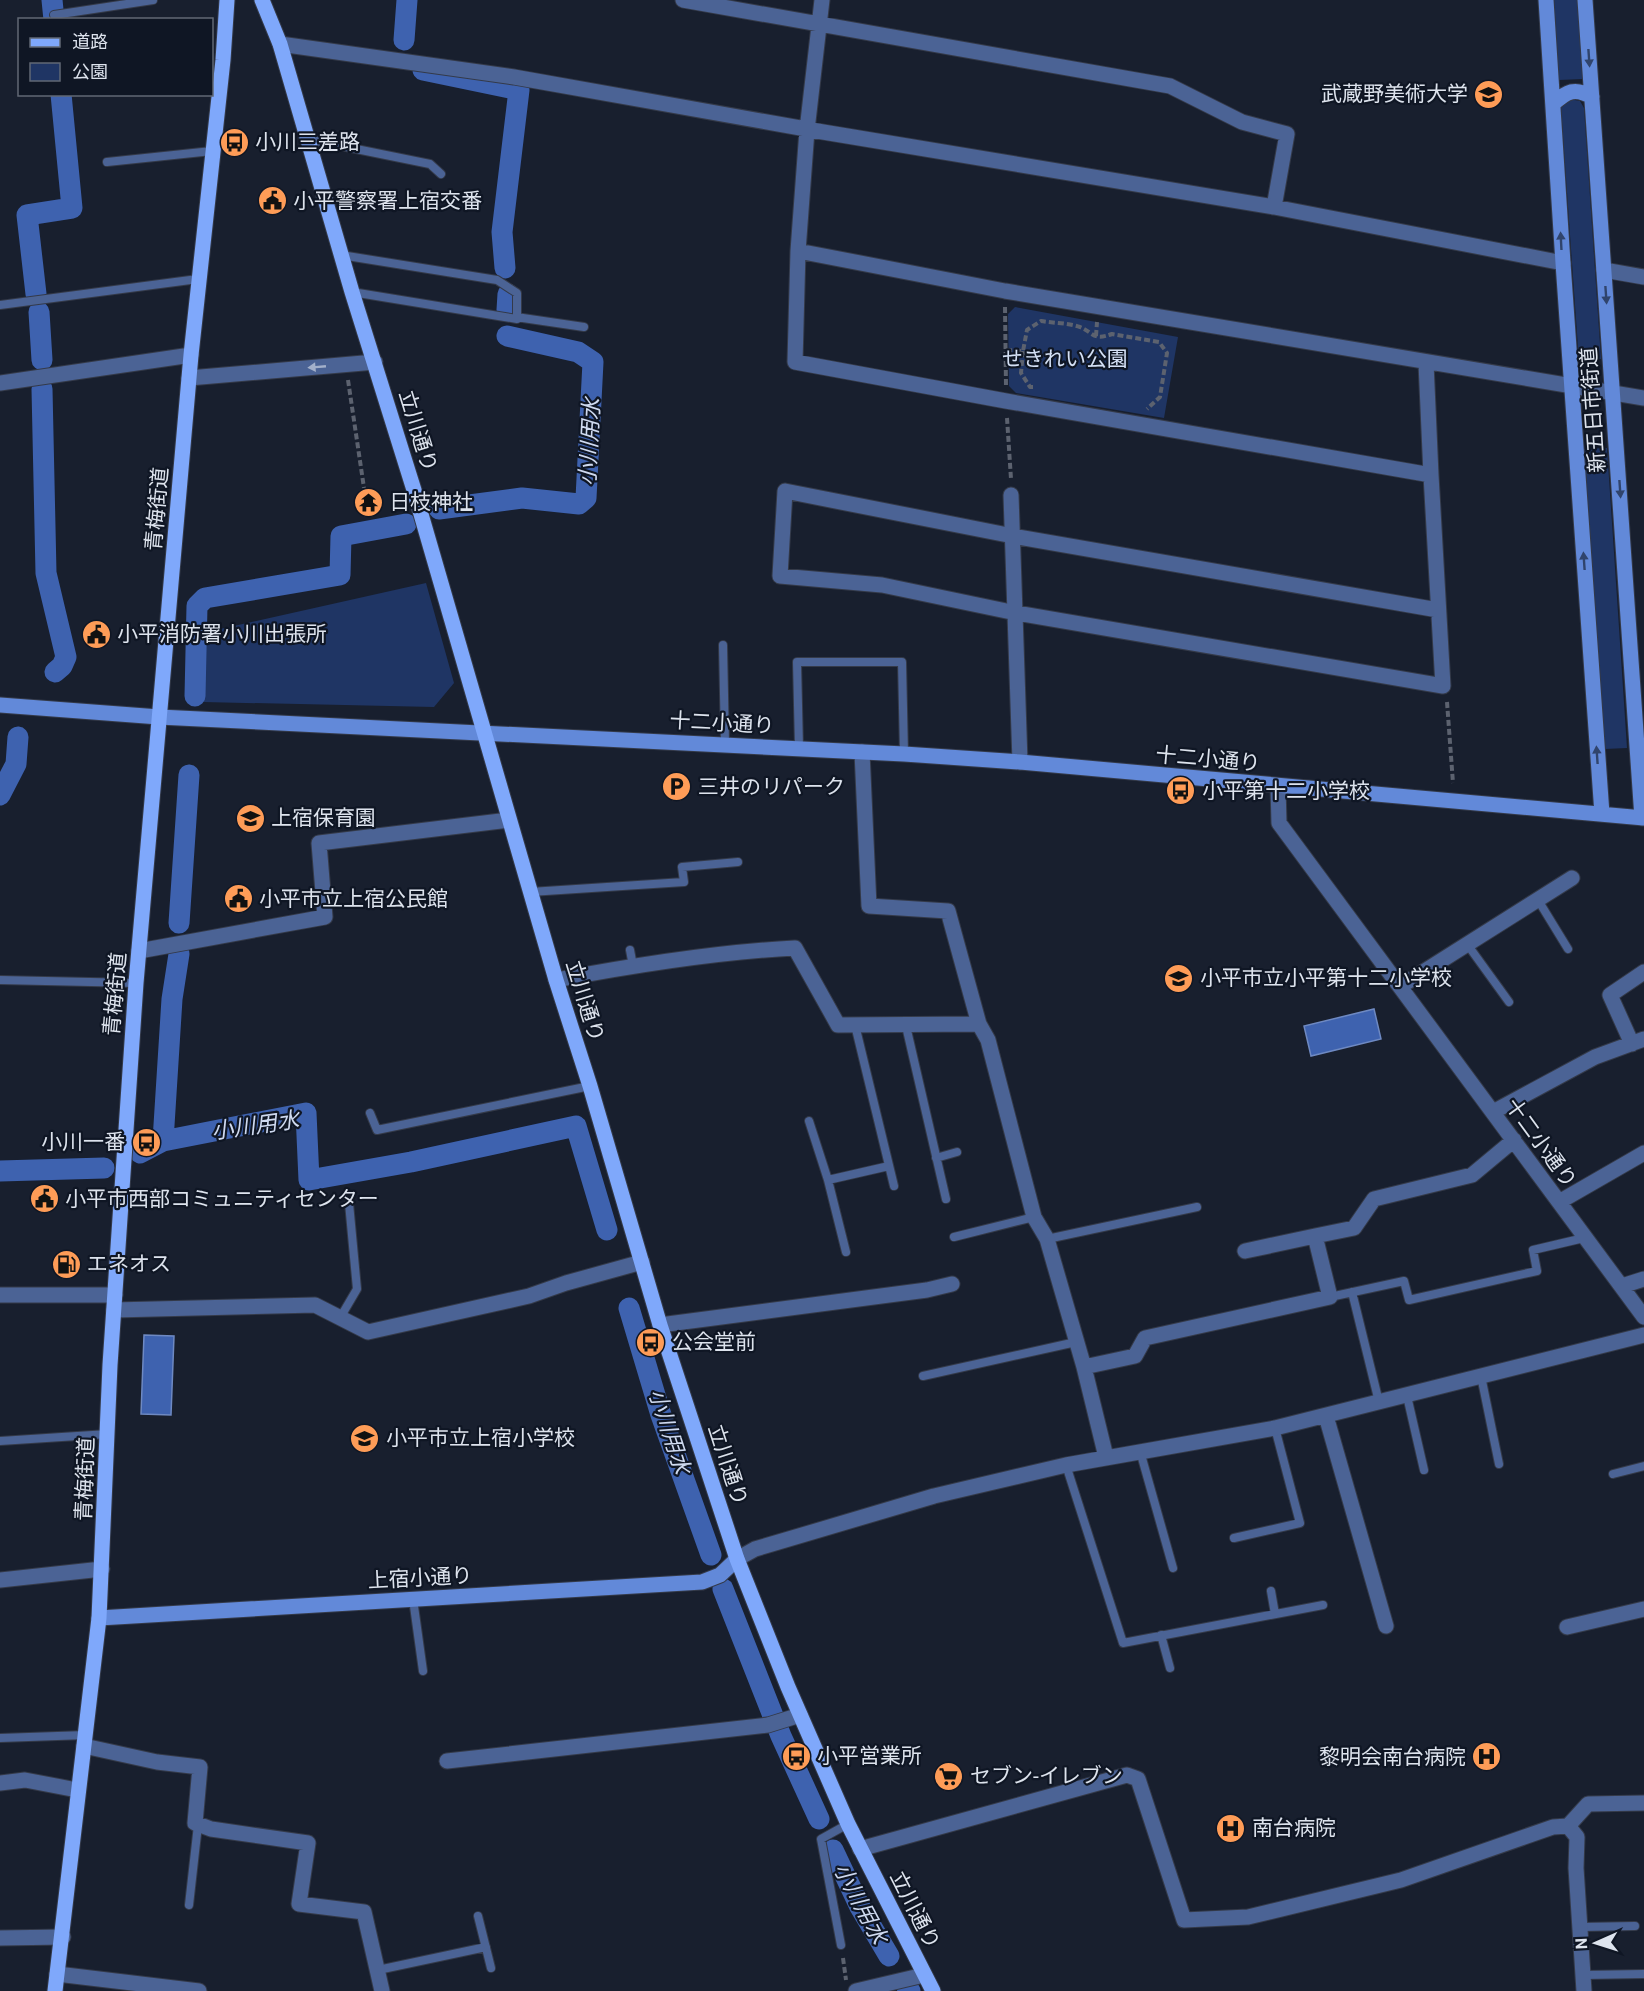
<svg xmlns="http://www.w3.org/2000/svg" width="1644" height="1991" font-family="Roboto,'Noto Sans JP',sans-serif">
<rect width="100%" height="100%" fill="#181f2e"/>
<path fill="#1f3564" d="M1554,0H1577L1583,79L1559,80Z
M1569,99L1580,101L1584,108L1601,359L1579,361L1561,108L1562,104Z
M1015,307L1178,337L1164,418L1016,393L1009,386L1008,314Z
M1607,448L1627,748L1605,749L1584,449Z
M426,583L454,683L434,707L203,702L207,632Z"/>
<path fill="#3e62af" stroke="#6e89c2" stroke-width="1.5" d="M1374,1009L1381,1039L1311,1056L1304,1026Z
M144,1335L174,1336L171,1415L141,1414Z"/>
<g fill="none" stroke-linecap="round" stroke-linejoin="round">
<path stroke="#3e62af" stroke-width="21" d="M52,0L54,20
M404,40L407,0
M423,70L519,90L502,232L505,268
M36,294L27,215L72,208L61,94
M507,310L508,294
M39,312L42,360
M42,389L46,573L66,657L62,666L55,672
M439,509L522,498L579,504L586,498L593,362L578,352L507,336
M195,696L197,606L205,598L340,575L341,536L406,524
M0,795L16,764L18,737
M179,923L189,775
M179,954L172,999L163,1141L306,1113L309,1180L411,1162L576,1126L607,1230
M140,1153L163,1141
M0,1171L104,1168
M629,1308L661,1415L711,1555
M723,1589L781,1736L819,1819
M833,1850L860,1907L889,1956
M907,1987L910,1991"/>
<defs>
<path id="lane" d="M54,15L153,0
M307,139L430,164L441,174
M107,162L212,151
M341,255L497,280L517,293V319L352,292
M0,305L198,279
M516,317L584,327
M723,645L725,743
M799,748L797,662H902L904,754
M530,892L684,882L682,867L738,862
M1538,900L1568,949
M1467,944L1509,1002
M630,950L633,966
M0,980L136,983
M855,1025L894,1186
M906,1026L946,1199
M370,1113L377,1130L590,1086
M809,1121L828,1180L846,1252
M936,1158L957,1152
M828,1180L889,1166
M954,1237L1034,1217
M1047,1239L1197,1207
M1352,1292L1379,1402
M1330,1297L1404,1281L1409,1300L1537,1271L1533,1250L1584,1238
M340,1318L357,1289L349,1203
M923,1376L1076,1342
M1481,1376L1499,1464
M1407,1396L1424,1470
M0,1441L108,1434
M1140,1451L1173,1568
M1066,1465L1123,1643L1323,1605
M1613,1474L1644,1466
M1234,1538L1300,1523L1275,1428
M1271,1591L1275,1614
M413,1599L423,1671
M1161,1635L1170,1668
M0,1738L86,1735
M189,1905L198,1825
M478,1916L491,1968
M1580,1927L1635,1926
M841,1945L821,1839L848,1824
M378,1970L486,1947
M1583,1975L1644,1974"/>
<path id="street" d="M683,0L1170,86L1242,122L1287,134L1274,207
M822,0L807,130L798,251L1005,291L1644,398
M280,44L514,77L823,132L1274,207L1563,263
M798,251L795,362L1006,401L1431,475L1443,686L1016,613L882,585L780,576L785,491L1013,536L1438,610
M1604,270L1644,277
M1426,363L1431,475
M189,378L375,362
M0,383L191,355
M1011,495L1020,762
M862,752L869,906L948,911L979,1024L988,1040L1034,1217L1047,1239L1084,1367L1106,1457
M1278,787L1279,823L1644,1317
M139,951L325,917L319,843L509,820
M556,980C635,965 715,952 795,948L838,1025L979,1024
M1401,986L1572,878
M1632,1044L1610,995L1644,972
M1493,1112L1595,1057L1644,1039
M1559,1202L1644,1153
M1245,1251L1315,1236
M1622,1286L1644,1279
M0,1295H115
M114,1310L315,1305L368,1332L529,1296L566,1283L642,1262
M660,1325L927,1290L952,1284
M1084,1367L1135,1356L1145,1338L1330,1297L1315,1236L1354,1228L1374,1199L1472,1175L1514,1140
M1326,1416L1386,1626
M737,1559L755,1549L934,1496L1066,1465L1275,1428L1644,1335
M0,1580L102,1569
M1567,1627L1644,1609
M84,1746L157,1762L200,1767L195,1823L211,1829L308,1843L299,1904L364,1912L382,1991
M447,1761L768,1725L800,1715
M0,1783L25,1780L77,1790
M1568,1826L1588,1804L1644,1803
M860,1849L1127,1775L1138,1779L1184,1920L1248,1917L1401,1880L1553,1827L1568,1826L1577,1837L1576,1868L1584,1991
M0,1938L63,1937
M57,1974L199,1991
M856,1991L924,1975"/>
<path id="secondary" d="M1546,0L1563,263L1602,814
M1585,0L1642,818
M1553,104C1567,91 1575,87 1592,97
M0,705L159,717L904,754L1020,762L1644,818
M99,1618L702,1582L720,1575L737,1559"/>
<path id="primary" d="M262,0L280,44L352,292L414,490L556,980L590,1086L660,1325L737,1559L788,1687L848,1824L933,1991
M55,1991L99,1618L110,1365L136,983L191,355L223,60L227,0"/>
</defs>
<use href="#lane" stroke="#343a49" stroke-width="10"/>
<use href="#street" stroke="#343a49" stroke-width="17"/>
<use href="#secondary" stroke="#343a49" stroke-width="17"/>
<use href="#primary" stroke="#343a49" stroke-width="17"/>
<path stroke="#5c626f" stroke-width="4" stroke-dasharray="6 3" stroke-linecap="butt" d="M1005,307L1006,386
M1096,336L1097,322
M1006,350L1023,351L1027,330L1041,321C1053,323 1069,323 1080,327C1094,333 1093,341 1112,334L1159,342L1167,353L1160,397L1147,409
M1023,351L1021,373L1030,387H1033
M348,380L364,488
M1007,418L1011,479
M1447,702L1453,783
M843,1958L846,1980"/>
<use href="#lane" stroke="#4b6395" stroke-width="8"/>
<use href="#street" stroke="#4b6395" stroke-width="15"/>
<use href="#secondary" stroke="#6289d9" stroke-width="15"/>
<use href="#primary" stroke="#7fa8fb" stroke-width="15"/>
</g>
<defs><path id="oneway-solid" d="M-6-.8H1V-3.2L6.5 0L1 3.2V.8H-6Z" transform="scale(1.5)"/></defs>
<g fill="#30446c">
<use href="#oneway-solid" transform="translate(1589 58) rotate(86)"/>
<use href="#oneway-solid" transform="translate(1561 241) rotate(-93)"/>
<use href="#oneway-solid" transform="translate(1606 295) rotate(86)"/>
<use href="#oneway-solid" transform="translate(1620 489) rotate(86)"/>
<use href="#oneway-solid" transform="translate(1584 561) rotate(-94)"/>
<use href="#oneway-solid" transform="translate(1597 755) rotate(-94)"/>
</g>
<use fill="#a3b0ca" href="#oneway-solid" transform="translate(317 367) rotate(175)"/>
<defs>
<symbol id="university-disc" viewBox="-11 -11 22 22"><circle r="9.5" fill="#fe9c57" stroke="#0f1624"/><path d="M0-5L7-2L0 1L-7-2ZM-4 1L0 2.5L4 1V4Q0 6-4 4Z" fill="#111"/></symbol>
<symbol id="bus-disc" viewBox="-11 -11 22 22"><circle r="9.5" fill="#fe9c57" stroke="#0f1624"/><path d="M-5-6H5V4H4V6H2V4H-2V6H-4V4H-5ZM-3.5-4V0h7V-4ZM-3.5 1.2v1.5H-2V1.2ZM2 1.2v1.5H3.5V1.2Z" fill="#111"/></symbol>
<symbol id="civic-disc" viewBox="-11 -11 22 22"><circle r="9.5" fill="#fe9c57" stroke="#0f1624"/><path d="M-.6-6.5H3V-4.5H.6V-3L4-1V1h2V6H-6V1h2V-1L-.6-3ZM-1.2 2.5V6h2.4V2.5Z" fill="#111"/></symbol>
<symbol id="temple-disc" viewBox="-11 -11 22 22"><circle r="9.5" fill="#fe9c57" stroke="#0f1624"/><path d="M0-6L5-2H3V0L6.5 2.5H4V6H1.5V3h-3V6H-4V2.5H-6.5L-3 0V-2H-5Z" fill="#111"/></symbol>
<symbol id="parking-disc" viewBox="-11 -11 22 22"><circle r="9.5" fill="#fe9c57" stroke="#0f1624"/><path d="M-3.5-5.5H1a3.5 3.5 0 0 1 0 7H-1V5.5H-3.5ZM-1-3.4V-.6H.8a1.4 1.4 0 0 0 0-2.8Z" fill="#111"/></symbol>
<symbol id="school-disc" viewBox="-11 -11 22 22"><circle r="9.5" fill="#fe9c57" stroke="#0f1624"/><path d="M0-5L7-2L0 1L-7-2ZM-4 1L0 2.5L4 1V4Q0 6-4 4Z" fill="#111"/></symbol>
<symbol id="fuel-disc" viewBox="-11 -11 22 22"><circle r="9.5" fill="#fe9c57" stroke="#0f1624"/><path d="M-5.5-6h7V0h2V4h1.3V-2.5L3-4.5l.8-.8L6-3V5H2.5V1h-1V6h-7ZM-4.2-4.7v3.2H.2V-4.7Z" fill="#111"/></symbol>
<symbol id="hospital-disc" viewBox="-11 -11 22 22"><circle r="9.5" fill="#fe9c57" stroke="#0f1624"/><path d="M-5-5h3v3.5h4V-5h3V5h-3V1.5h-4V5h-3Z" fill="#111"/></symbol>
<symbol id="supermarket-disc" viewBox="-11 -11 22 22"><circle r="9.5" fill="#fe9c57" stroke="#0f1624"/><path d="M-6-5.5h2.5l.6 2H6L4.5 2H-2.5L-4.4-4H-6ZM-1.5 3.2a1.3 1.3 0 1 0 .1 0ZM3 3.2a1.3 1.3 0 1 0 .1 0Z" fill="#111"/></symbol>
</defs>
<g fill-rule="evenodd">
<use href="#university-disc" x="1472" y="78" width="33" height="33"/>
<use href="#bus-disc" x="218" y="126" width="33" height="33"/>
<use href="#civic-disc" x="256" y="184" width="33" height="33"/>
<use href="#temple-disc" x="352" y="486" width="33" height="33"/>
<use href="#civic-disc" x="80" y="618" width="33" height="33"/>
<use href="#parking-disc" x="660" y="770" width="33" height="33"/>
<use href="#bus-disc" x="1164" y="774" width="33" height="33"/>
<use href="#school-disc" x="234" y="802" width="33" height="33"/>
<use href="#civic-disc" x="222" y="882" width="33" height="33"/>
<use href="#school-disc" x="1162" y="962" width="33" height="33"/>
<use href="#bus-disc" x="130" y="1126" width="33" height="33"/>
<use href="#civic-disc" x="28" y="1182" width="33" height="33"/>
<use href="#fuel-disc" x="50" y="1248" width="33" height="33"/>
<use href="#bus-disc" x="634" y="1326" width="33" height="33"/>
<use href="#school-disc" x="348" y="1422" width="33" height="33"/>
<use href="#bus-disc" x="780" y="1740" width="33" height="33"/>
<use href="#hospital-disc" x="1470" y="1740" width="33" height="33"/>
<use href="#supermarket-disc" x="932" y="1760" width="33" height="33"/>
<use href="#hospital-disc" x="1214" y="1812" width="33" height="33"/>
</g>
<g text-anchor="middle" stroke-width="4.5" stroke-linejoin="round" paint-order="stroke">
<g font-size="21" fill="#dde3ed" stroke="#0f1624" text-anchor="start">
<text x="1468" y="101" text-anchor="end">武蔵野美術大学</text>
<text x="255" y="149">小川三差路</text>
<text x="293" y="208">小平警察署上宿交番</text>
<text x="389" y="509">日枝神社</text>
<text x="117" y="641">小平消防署小川出張所</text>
<text x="698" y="794">三井のリパーク</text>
<text x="1202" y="798">小平第十二小学校</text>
<text x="271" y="825">上宿保育園</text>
<text x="259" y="906">小平市立上宿公民館</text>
<text x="1200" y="985">小平市立小平第十二小学校</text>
<text x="125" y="1149" text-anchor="end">小川一番</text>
<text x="65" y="1206">小平市西部コミュニティセンター</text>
<text x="87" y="1271">エネオス</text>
<text x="672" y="1349">公会堂前</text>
<text x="386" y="1445">小平市立上宿小学校</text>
<text x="817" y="1763">小平営業所</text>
<text x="1466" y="1764" text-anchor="end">黎明会南台病院</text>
<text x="970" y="1783">セブン-イレブン</text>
<text x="1252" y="1835">南台病院</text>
</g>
<g font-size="21" fill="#d4e0f5" stroke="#0f1624">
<text x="1065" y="366">せきれい公園</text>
</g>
<g font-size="21" fill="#dde3ed" stroke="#0f1624">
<text transform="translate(1593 410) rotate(-94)" y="7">新五日市街道</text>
<text transform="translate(418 431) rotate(73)" y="7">立川通り</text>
<text transform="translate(157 509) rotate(-85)" y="7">青梅街道</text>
<text transform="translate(722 723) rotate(3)" y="7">十二小通り</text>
<text transform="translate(1208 759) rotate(5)" y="7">十二小通り</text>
<text transform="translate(115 994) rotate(-85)" y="7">青梅街道</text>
<text transform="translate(585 1001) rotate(73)" y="7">立川通り</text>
<text transform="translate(1541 1143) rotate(54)" y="7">十二小通り</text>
<text transform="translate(728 1465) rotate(72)" y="7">立川通り</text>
<text transform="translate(85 1479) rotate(-88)" y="7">青梅街道</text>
<text transform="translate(420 1578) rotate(-3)" y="7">上宿小通り</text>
<text transform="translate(915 1910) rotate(63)" y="7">立川通り</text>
</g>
<g font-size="22" font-style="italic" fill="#cfdaf0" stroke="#0f1624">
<text transform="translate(589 442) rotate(-87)" y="8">小川用水</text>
<text transform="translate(255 1125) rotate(-8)" y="8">小川用水</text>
<text transform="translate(670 1431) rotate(72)" y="8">小川用水</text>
<text transform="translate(861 1903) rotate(62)" y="8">小川用水</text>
</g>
</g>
<rect x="18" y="18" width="195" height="78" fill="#0f1624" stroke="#616874" stroke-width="1.5"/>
<rect x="30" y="38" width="30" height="9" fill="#7fa8fb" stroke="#616874" stroke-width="1.5"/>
<text x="72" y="48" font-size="18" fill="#dde3ed">道路</text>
<rect x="30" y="63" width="30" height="18" fill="#1f3564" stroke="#616874" stroke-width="1.5"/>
<text x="72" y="78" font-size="18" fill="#dde3ed">公園</text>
<g transform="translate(1596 1943) rotate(267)" stroke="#0f1624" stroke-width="4.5" paint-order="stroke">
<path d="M0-4.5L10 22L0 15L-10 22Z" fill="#dde3ed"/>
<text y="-9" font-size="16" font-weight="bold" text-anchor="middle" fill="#dde3ed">N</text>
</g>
</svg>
